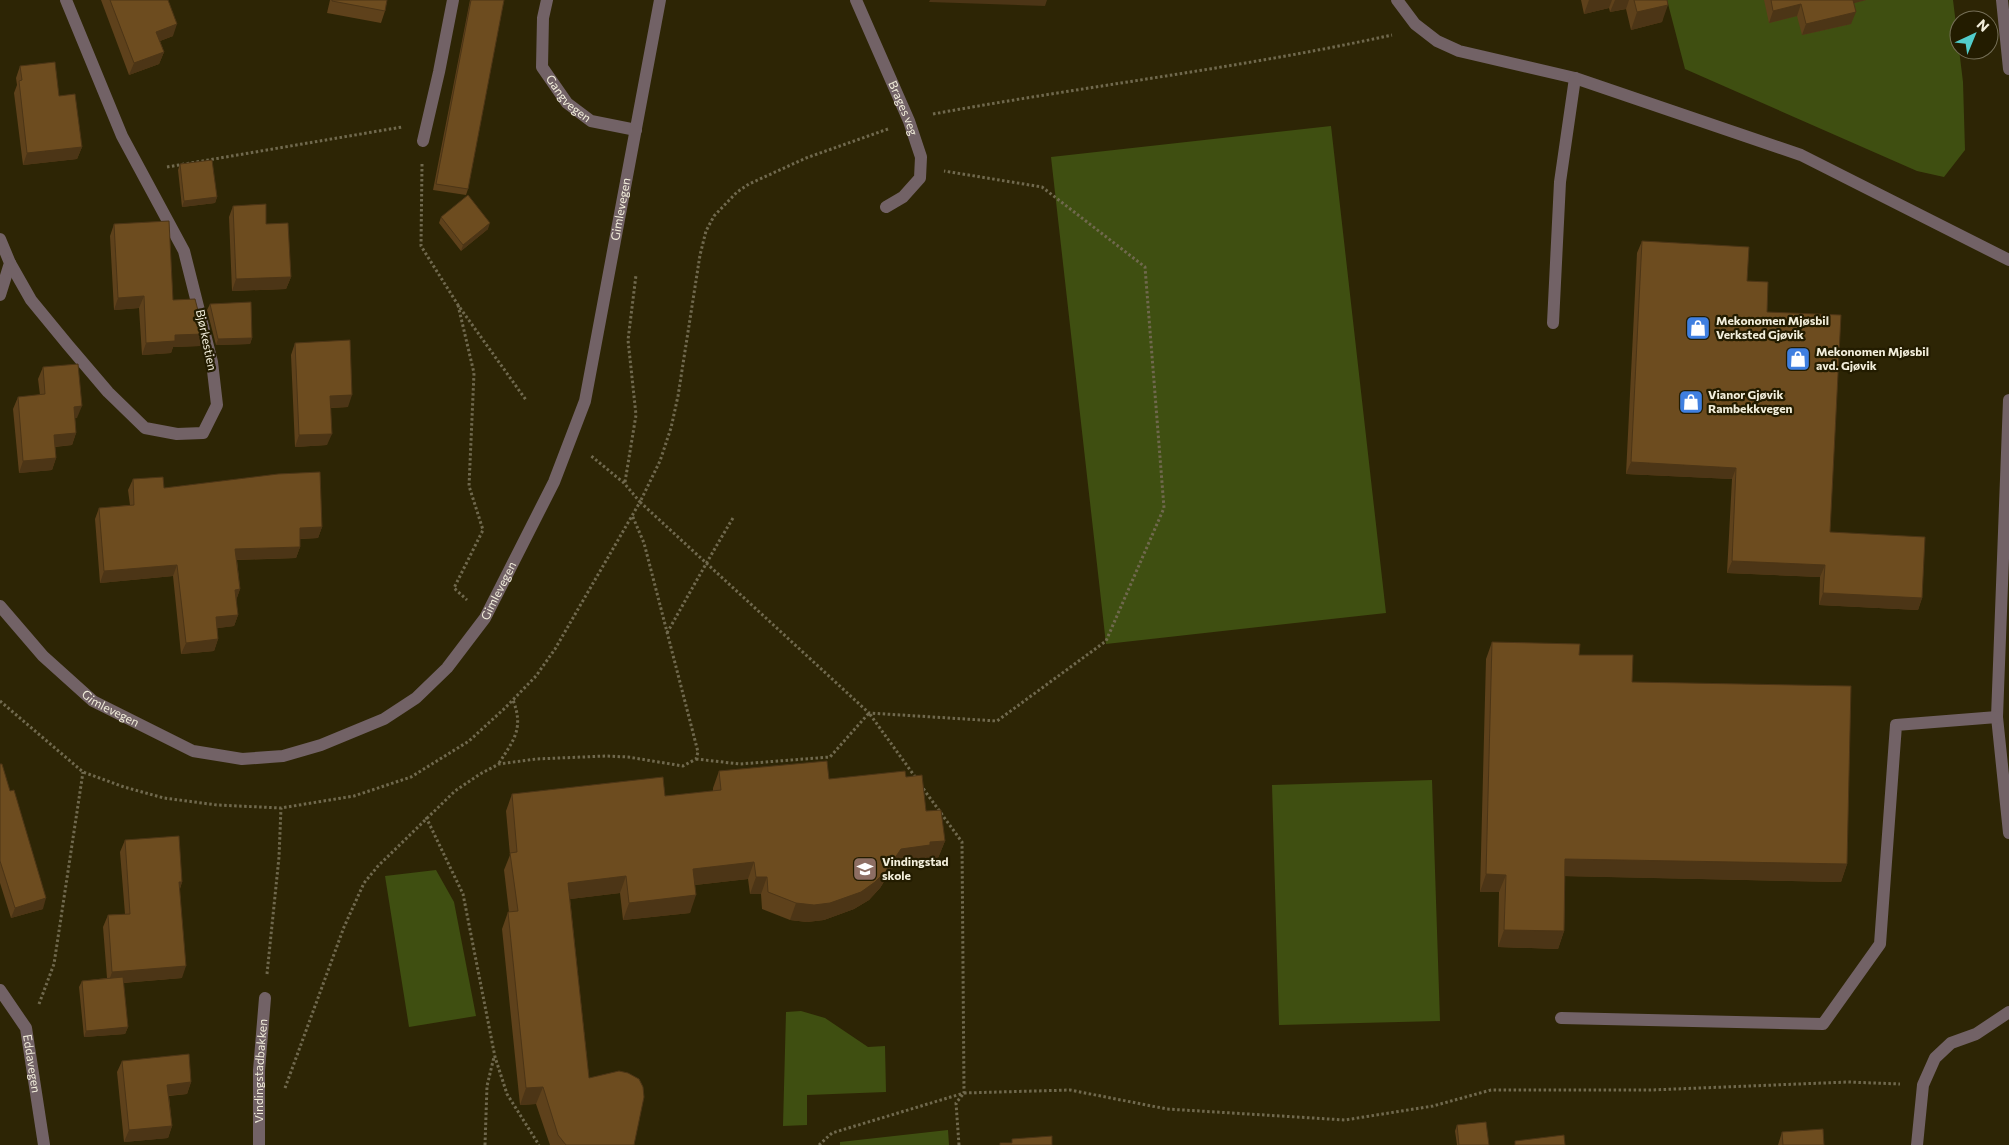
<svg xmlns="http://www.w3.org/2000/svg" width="2009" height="1145" font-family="Commissioner,sans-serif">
<rect width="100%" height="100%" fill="#2d2505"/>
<path fill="#3f4f11" d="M1667,0H1953L1963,82L1965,150L1944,177L1917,171L1685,69Z
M1331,126L1386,613L1106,644L1051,157Z
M1432,780L1440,1021L1279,1025L1272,785Z
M436,870L454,902L476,1016L409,1027L385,876Z
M801,1011L825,1018L868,1047L885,1046L886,1092L807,1095V1125L783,1126L786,1012Z
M948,1130L949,1145H840V1142Z"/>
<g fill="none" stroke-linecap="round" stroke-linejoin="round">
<path stroke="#70694e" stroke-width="3" stroke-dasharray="2.5 2.5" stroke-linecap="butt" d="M933,114C1086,86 1241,68 1392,35
M888,129L806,158L749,184L737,192L714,216L706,231L700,255L678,396L671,428L660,461L640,502L869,713L997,721L1106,641L1164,508L1145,267L1042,187L944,171
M422,164L421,246L458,305L526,400
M167,167L402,127
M458,305L474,373L469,486L483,530L454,588L467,600
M625,482L636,415L628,340L636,275
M667,633C689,594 710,556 733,518
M0,701L83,772L124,787L164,798L217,805L281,808L354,796L411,777L469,741L505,708L536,676L555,649L640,502L624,483L590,455
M696,759L740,764L830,757L869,713L916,778
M499,763C514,740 524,728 513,700
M426,817L463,894L495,1057L507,1094L539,1145
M267,974L279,857L281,808
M39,1004L54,964L83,772
M285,1088L344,927L364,883L378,866L455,791L480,774L499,764L536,759L606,756L628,757L683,766L696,759L698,752L644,543L632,515
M485,1145L487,1086L494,1057
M819,1145L832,1133L964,1093L962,842L922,787
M959,1145L956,1103L964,1093L1070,1090L1167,1109L1345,1120L1433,1106L1491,1090H1651L1848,1082L1900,1084"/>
<g stroke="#726266" stroke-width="12">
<path id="s1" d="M547,0L543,18L542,67L567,103L591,121L636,130"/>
<path id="s2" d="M856,0L909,121L921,157L920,178L903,197L886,207"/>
<path d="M1397,0L1415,24L1437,41L1459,51L1575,78L1801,155L2009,260"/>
<path d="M2002,0L2009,69"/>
<path d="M423,141L439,72L453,0"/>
<path d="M0,239L10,263L0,295"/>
<path d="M10,263L31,300L68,345L108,392L145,428L177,434L203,433L217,405L212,362L184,251L122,136L66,0"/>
<path d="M1553,323L1560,182L1575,78"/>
<path d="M2009,400L1997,717L2009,833"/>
<path id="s3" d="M0,606L43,656L93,701L193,751L242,759L283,756L321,745L384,719L416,698L447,668L485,618L554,482L585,401L660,0"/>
<path id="s4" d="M0,990L26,1028L44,1145"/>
<path d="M1561,1018L1823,1024L1880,944L1896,725L1997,717"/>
<path id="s5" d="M259,1145V1070L265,998"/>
<path d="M1917,1145L1923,1085L1935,1058L1951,1043L1976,1034L2009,1012"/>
</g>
</g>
<path fill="#5e411b" d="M101,0H168L173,36L160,41L164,52L159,64L129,75Z
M330,0H387L385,11L381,23L327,13Z
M470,0H504L468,189L466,195L433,190Z
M1581,0H1667L1662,22L1631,30L1626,9L1610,12L1609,8L1584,14Z
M1764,0H1866L1854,3L1851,24L1802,35L1797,16L1769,23Z
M20,66L59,96L82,147L77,159L23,165L14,93L17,85L16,78Z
M180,164L217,197L215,203L182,207L178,170Z
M233,206L266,224L291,277L286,289L232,291L229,217Z
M441,217L488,229L461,251L439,223Z
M114,224L173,300L204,334L200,346L173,347L171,353L142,355L139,308L114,310L110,236Z
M1642,241L1747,281L1767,312L1830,532L1922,598L1918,610L1819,605L1820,577L1727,573L1732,479L1626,474L1637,253Z
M210,304L252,338L250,344L216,345L207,310Z
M295,343L348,407L331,408L327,445L295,447L291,355Z
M43,367L77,418H75L76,433L72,445L55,447L56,458L52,470L19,473L13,409L18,397L40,395L38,379Z
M133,479L164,488L322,527L318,538L300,539V547L296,558L237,560L240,589L236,600L238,615L234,626L217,628L218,639L214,651L181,654L173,576L100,583L95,519L99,508L130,505L128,490Z
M1492,642L1579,655L1632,682L1847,864L1841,882L1565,876L1564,931L1558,949L1498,947L1499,892H1480L1486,659Z
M0,764L43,909L11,918L0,883Z
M719,771L829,779L906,777L945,841L938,858L925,859L924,862L894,866L880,888L869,900L854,909L824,920L807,922L790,920L762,909L761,894H750L748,879L695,885L690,913L623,920L620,893L570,899L589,1078L634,1145H550L536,1104L520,1105L502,929L508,912H509L504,870L510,855L506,811L512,794L665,796L713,791V788Z
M125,840L182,882L180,889L182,978L123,983L128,1027L125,1034L84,1037L79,987L82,981L107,978L103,927L108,915L125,914L120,852Z
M122,1061L191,1082L187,1094L169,1096L172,1126L168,1138L124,1142L117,1072Z
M1457,1125L1489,1145H1457L1455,1131Z
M1782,1132L1824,1145H1778Z"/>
<path fill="#4c3516" d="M930,0H1047L1045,6L929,2Z
M1589,0H1612L1609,8L1584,14Z
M1615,0H1629L1626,9L1610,12Z
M1849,0H1866L1847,5Z
M1801,4L1797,16L1769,23L1773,11Z
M1668,5L1662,22L1631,30L1637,12Z
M1856,12L1851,24L1802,35L1806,24Z
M177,24L173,36L152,44L156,32Z
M164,52L159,64L129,75L134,63Z
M82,147L77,159L23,165L27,153Z
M217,197L215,203L182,207L184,201Z
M490,223L488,229L461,251L463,245Z
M291,277L286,289L232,291L236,279Z
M144,296L139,308L114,310L118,298Z
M204,334L200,346L173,347L171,353L142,355L146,343L175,335Z
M252,338L250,344L216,345L218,339Z
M352,395L348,407L326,408L330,396Z
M82,406L77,418L70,419L74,407Z
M76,433L72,445L50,447L54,435Z
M332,434L327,445L295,447L299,435Z
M56,458L52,470L19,473L23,461Z
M1631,462L1736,468L1732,479L1626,474Z
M322,527L318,538L296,539L300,528Z
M300,547L296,558L231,560L235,549Z
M1732,561L1825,565L1820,577L1727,573Z
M177,565L173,576L100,583L104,571Z
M240,589L236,601L235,590Z
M1823,593L1922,598L1918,610L1819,605Z
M238,615L234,626L212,629L216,617Z
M218,639L214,651L181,654L186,643Z
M945,841L938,858L925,859L924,862L894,866L880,888L869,900L854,909L824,920L807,922L790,920L796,903L901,849L930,842Z
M1565,859L1847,864L1841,882L1559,876Z
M754,862L748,879L686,886L693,869Z
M1486,874L1506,875L1499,892H1480Z
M626,876L620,893L562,900L568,883Z
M756,877H767L761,894H750Z
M179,882H182L178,894Z
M696,895L690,913L623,920L629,903Z
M46,898L43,909L11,918L15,908Z
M1504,930L1564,931L1558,949L1498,947Z
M186,966L182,978L108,984L112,972Z
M128,1027L125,1034L84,1037L86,1031Z
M191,1082L187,1094L163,1096L167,1085Z
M543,1087L536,1104L520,1105L526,1088Z
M172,1126L168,1138L124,1142L129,1130Z"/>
<path fill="#6d4c1f" stroke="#4c3516" d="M110,0H168L177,24L156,32L164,52L134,63Z
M332,0H387L385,11L332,1Z
M471,0H504L468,189L436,184Z
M1634,0H1667L1668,5L1637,12Z
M1771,0H1853L1856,12L1806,24L1801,4L1773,11Z
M55,62L59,96L75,94L82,147L27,153L19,81L22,80L20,66Z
M212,160L217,197L184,201L180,164Z
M468,195L490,223L463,245L441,217Z
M266,204V224L288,223L291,277L236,279L233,206Z
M169,221L173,300L195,299L204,334L175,335V341L146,343L144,296L118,298L114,224Z
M1642,241L1749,247L1747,281L1768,282L1767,312L1841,315L1830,532L1925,537L1922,598L1823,593L1825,565L1732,561L1736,468L1631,462Z
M251,302L252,338L218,339L210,304Z
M350,340L352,395L330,396L332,434L299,435L295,343Z
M78,364L82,406L74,407L76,433L54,435L56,458L23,461L18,397L45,394L43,367Z
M320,472L322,527L300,528V547L235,549L240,589L235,590L238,615L216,617L218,639L186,643L177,565L104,571L99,508L134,505L133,479L163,477L164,488L278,474Z
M1492,642L1580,644L1579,655H1633L1632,682L1851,686L1847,864L1565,859L1564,931L1504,930L1506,875L1486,874Z
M827,761L829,779L905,771L906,777L922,775L926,811L941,810L945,841L930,842V845L901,849L886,871L875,882L861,892L830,903L814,905L796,903L768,892L767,877H756L754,862L693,869L696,895L629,903L626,876L568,883L589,1078L619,1071L628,1073L639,1079L643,1087L644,1097L634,1145H566L558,1135L543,1087L526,1088L508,912L518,911L510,853L517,852L512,794L663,777L665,796L721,790L719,771Z
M0,764H2L10,791L14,790L46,898L15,908L0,861Z
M179,836L182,882H179L186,966L112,972L108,915L130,914L125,840Z
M123,977L128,1027L86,1031L82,981Z
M189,1054L191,1082L167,1085L172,1126L129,1130L122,1061Z
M1486,1122L1489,1145H1459L1457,1125Z
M1823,1129L1824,1145H1783L1782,1132Z
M1564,1135L1565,1145H1515V1141Z
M1052,1136V1145H1000V1143H1012V1139Z"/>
<defs>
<symbol id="shop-square" viewBox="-11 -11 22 22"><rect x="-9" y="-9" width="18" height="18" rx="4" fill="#3f7fe0" stroke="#231c00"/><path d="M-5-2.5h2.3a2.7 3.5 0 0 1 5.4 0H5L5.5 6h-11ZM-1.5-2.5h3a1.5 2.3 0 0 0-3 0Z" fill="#fff"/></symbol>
<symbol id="school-square" viewBox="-11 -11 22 22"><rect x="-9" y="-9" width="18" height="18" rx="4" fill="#8d6e63" stroke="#231c00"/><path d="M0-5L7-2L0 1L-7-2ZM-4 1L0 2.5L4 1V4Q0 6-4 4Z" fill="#fff"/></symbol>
</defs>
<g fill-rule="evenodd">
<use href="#shop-square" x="1684" y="314" width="28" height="28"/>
<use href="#shop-square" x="1784" y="345" width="28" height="28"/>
<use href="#shop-square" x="1677" y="388" width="28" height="28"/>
<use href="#school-square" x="851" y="855" width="28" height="28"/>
</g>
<g text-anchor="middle" stroke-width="4.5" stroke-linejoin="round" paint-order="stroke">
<g font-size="12" fill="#f2eedb" stroke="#231c00">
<text dy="4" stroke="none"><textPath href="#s1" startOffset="109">Gangvegen</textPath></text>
<text dy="4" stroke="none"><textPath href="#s2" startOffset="118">Brages veg</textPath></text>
<text dy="4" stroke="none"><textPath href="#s3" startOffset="1022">Gimlevegen</textPath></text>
<text transform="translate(206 340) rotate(78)" y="4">Bjørkestien</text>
<text dy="4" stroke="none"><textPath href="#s3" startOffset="618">Gimlevegen</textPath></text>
<text dy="4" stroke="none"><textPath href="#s3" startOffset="152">Gimlevegen</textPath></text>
<text dy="4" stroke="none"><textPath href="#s4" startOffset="82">Eddavegen</textPath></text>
<text dy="4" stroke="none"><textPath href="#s5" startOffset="74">Vindingstadbakken</textPath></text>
</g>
<g font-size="12" font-weight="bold" fill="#f2eedb" stroke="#231c00" text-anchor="start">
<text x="1716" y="325">Mekonomen Mjøsbil<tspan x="1716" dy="14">Verksted Gjøvik</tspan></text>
<text x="1816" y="356">Mekonomen Mjøsbil<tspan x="1816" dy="14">avd. Gjøvik</tspan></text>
<text x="1708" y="399">Vianor Gjøvik<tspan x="1708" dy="14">Rambekkvegen</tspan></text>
<text x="882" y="866">Vindingstad<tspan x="882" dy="14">skole</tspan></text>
</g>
</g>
<g transform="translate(1974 35) rotate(44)"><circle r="24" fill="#231c00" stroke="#767058"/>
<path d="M0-4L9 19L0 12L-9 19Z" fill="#52cdcc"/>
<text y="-8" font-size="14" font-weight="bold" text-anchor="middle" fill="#f2eedb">N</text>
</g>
</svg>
